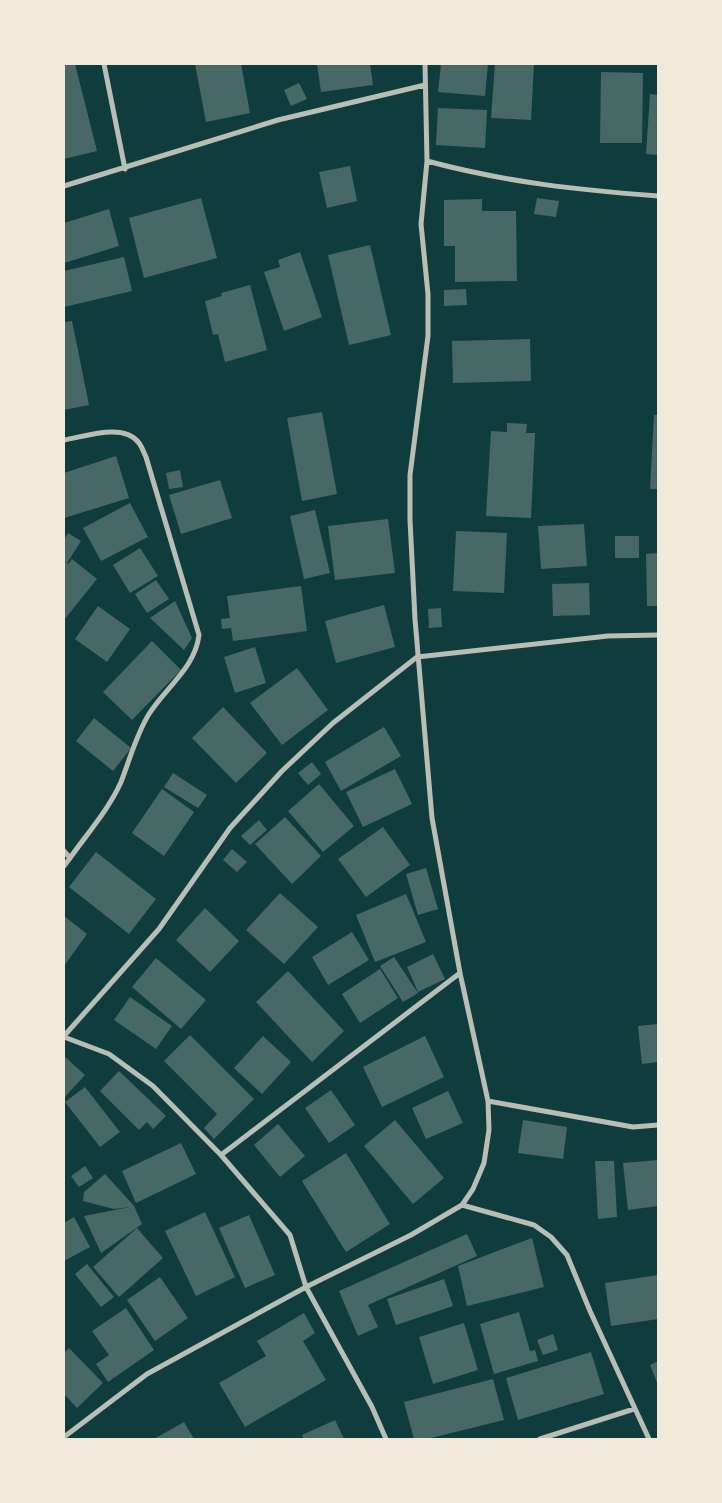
<svg xmlns="http://www.w3.org/2000/svg" width="722" height="1503" font-family="'Archivo Narrow',sans-serif">
<rect width="100%" height="100%" fill="#0f3d3e"/>
<path fill="#486865" d="M64,64H75L97,151L64,159Z
M195,64H241L250,113L206,122Z
M317,64H370L373,85L321,92Z
M441,64H488L485,96L438,92Z
M495,64H534L531,120L491,118Z
M601,72L643,73L642,143H600Z
M299,83L307,99L291,106L284,90Z
M650,94L658,95V155L646,154Z
M438,108L487,110L485,148L436,145Z
M350,166L357,201L327,208L319,172Z
M201,198L217,258L144,278L129,218Z
M537,198L559,201L556,217L534,214Z
M482,199V211H516L517,281L455,282V246H444V200Z
M109,209L119,246L64,263V223Z
M370,245L391,335L349,345L328,255Z
M300,252L322,317L284,331L264,272L280,267L278,260Z
M124,257L132,291L64,307V271Z
M250,285L267,350L225,362L218,334L213,335L205,301L222,296L221,293Z
M466,289L467,305L444,306V290Z
M72,321L89,405L64,410V322Z
M530,339L531,381L453,383L452,341Z
M322,412L337,494L302,501L287,418Z
M654,415H658V489H650Z
M507,423L527,424L526,433H535L531,518L486,516L491,431L507,432Z
M116,456L129,498L64,518V473Z
M180,470L183,487L169,489L166,473Z
M220,480L232,518L181,534L169,495Z
M130,503L148,537L101,561L83,528Z
M315,510L330,573L304,579L290,516Z
M388,519L395,573L335,580L328,526Z
M584,524L587,566L541,569L538,526Z
M456,531L507,533L504,593L453,591Z
M68,533L81,541L67,563L64,560V540Z
M615,536H639V558H615Z
M140,548L158,576L130,593L113,565Z
M658,553V606H647L646,554Z
M72,559L97,579L64,620V561L68,564Z
M156,580L169,599L147,613L135,594Z
M589,583L590,615L553,616L552,584Z
M301,586L307,631L233,641L231,628L222,629L221,619L230,618L227,596Z
M175,601L192,638L184,650L150,618Z
M384,605L395,647L336,663L325,621Z
M98,606L130,629L107,662L75,639Z
M441,608L442,627L429,628L428,609Z
M152,641L181,670L132,720L103,692Z
M255,647L266,683L235,693L224,657Z
M297,668L328,710L282,745L250,703Z
M223,707L267,753L236,783L192,738Z
M94,718L131,748L113,771L76,741Z
M384,727L401,756L341,791L325,762Z
M312,762L321,774L308,785L298,773Z
M395,769L412,804L363,827L346,792Z
M173,773L207,795L198,808L164,787Z
M319,784L354,826L323,852L288,811Z
M162,789L194,812L164,856L132,833Z
M285,817L321,856L292,884L255,844Z
M259,820L267,830L250,845L241,836Z
M383,827L410,865L366,897L338,859Z
M232,849L247,862L237,872L223,860Z
M96,852L156,899L129,934L69,887Z
M426,868L438,909L418,915L406,874Z
M280,893L318,927L284,964L246,930Z
M406,894L426,942L375,962L356,915Z
M205,908L239,941L210,972L176,940Z
M64,916L87,934L64,966Z
M352,932L369,960L328,985L312,957Z
M433,954L445,979L418,992L407,967Z
M394,957L418,993L403,1002L380,966Z
M156,958L206,1000L181,1029L132,987Z
M380,969L398,998L360,1023L342,994Z
M288,971L344,1031L312,1062L256,1002Z
M130,997L172,1026L156,1049L114,1020Z
M658,1024V1062L642,1064L638,1026Z
M190,1035L254,1099L214,1139L204,1128L217,1114L164,1061Z
M263,1036L291,1062L262,1094L234,1068Z
M425,1036L444,1077L382,1107L363,1067Z
M64,1056L85,1075L64,1098Z
M119,1071L166,1116L153,1129L147,1122L139,1130L100,1091Z
M85,1087L120,1132L100,1147L65,1102Z
M331,1090L355,1125L329,1143L305,1108Z
M448,1091L463,1123L426,1139L412,1108Z
M395,1120L444,1178L413,1204L364,1146Z
M523,1120L567,1127L563,1159L518,1153Z
M278,1124L305,1156L280,1177L254,1145Z
M181,1143L196,1174L136,1203L122,1171Z
M346,1153L390,1224L346,1252L302,1181Z
M658,1160V1206L628,1210L623,1163Z
M595,1161H614L617,1217L598,1219Z
M85,1166L93,1178L79,1187L71,1176Z
M105,1174L134,1206L142,1224L101,1253L84,1216L130,1207L114,1209L83,1201L84,1192Z
M205,1212L235,1277L196,1296L165,1231Z
M249,1215L275,1275L245,1288L219,1228Z
M74,1217L90,1247L64,1261V1223Z
M137,1228L163,1258L119,1297L93,1267Z
M467,1234L477,1256L368,1305L378,1327L358,1336L339,1291Z
M532,1238L544,1287L467,1306L458,1266Z
M87,1264L114,1297L101,1307L75,1274Z
M658,1275V1319L611,1326L605,1283Z
M160,1277L188,1318L155,1341L127,1300Z
M444,1279L453,1306L396,1325L387,1299Z
M126,1308L154,1350L108,1382L96,1364L109,1355L92,1331Z
M519,1312L530,1351L535,1350L538,1361L494,1374L480,1324Z
M304,1313L315,1333L303,1341L326,1380L245,1427L219,1383L266,1356L257,1341Z
M464,1323L478,1370L433,1384L419,1337Z
M553,1334L558,1350L543,1355L537,1340Z
M69,1348L103,1383L77,1408L64,1394V1353Z
M591,1352L604,1394L518,1420L506,1378Z
M658,1361V1385L650,1365Z
M493,1379L504,1420L427,1439H414L404,1402Z
M335,1420L344,1439H304L302,1435Z
M184,1422L194,1439H154Z"/>
<g fill="none" stroke-linecap="round" stroke-linejoin="round">
<path stroke="#b8beb3" stroke-width="5" d="M104,64L125,169
M427,161C505,182 577,190 658,196
M64,186L278,120L425,85
M64,440C84,437 124,422 139,443C142,447 144,453 146,457L199,635C195,668 166,687 149,714C136,735 130,759 121,782C109,809 87,834 70,858
M64,851L70,858L64,866
M64,1036L159,929L230,828L282,771L333,723L417,657L608,636L658,635
M64,1037L109,1054L153,1086L221,1155L290,1235L306,1287L372,1407L386,1439
M488,1101L633,1127L658,1125
M221,1155L460,973
M462,1205L534,1225L551,1237L567,1255L590,1311L649,1439
M64,1437L147,1374L306,1287L411,1235L462,1205L473,1189L484,1163L489,1130L488,1101L460,973L432,818L415,619L410,520V475L428,336V294L421,224L427,161L425,64
M540,1439L634,1409"/>
</g>
<rect width="722" height="1503" fill="none" stroke="#f1e9da" stroke-width="130"/>
</svg>
